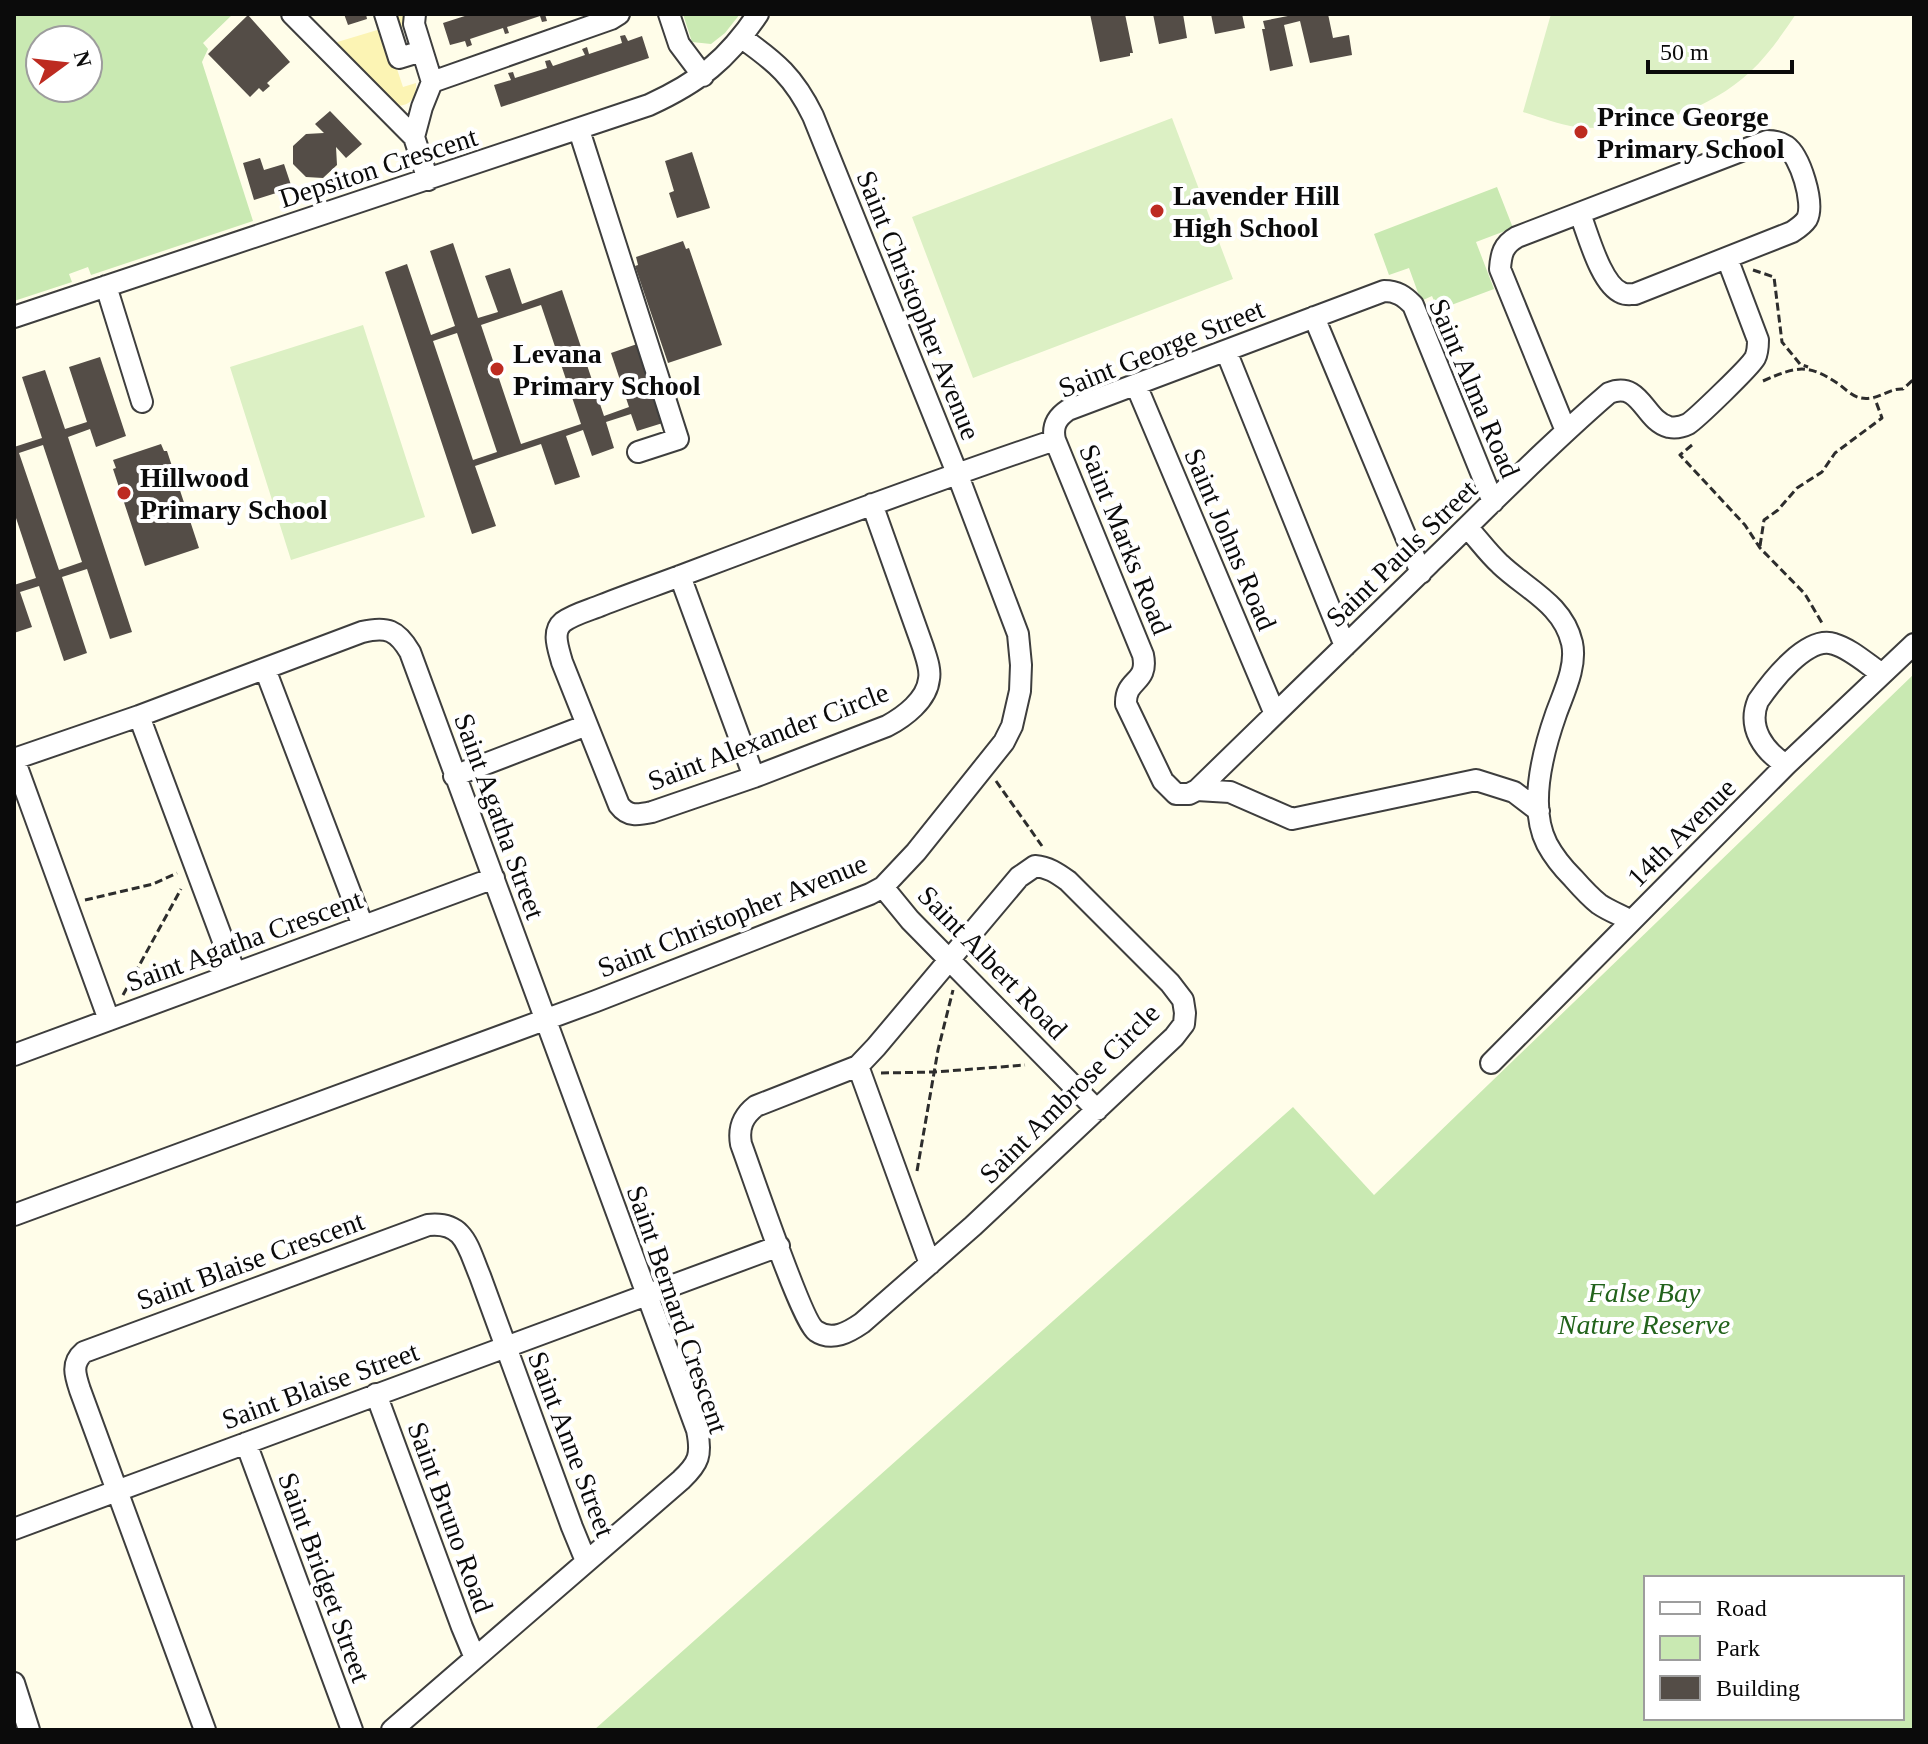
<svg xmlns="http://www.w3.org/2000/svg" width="1928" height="1744" font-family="'Times New Roman',serif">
<rect width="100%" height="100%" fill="#fffde9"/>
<path fill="#c9e9b2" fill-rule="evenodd" d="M14,14H233L203,43L208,49L202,62L253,221L91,275L88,267L69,274L72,282L14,301ZM88,40V88H40V40Z
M683,14H740L725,33L711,44L692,42Z
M1497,187L1513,228L1476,242L1494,289L1438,310L1432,296L1421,301L1409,268L1389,275L1374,234Z
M1914,674V1730H594L1293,1107L1374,1195ZM1902,1578V1718H1646V1578Z"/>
<path fill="#fcf4b4" d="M380,14H406L407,25L385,33L403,87L416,83C417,97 410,108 394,105L334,43L384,28Z"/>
<path fill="#dcf0c4" d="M1551,14H1796C1782,35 1768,55 1750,72C1704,114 1638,133 1577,127C1559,125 1540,117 1523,112Z
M1172,118L1233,279L973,378L912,217Z
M363,325L425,517L291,560L230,367Z"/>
<path fill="#544d47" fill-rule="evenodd" d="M344,14H366L367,19L348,25Z
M471,14H545L547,21L542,22L540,16L507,27L509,33L505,34L503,28L470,39L472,45L467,47L465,41L450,45L443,23Z
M1090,14H1125L1133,53H1130V56L1100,62Z
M1153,14H1183L1187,38L1159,44Z
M1211,14H1242L1245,28L1215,34Z
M1298,14H1328L1333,38L1349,35L1352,55L1310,63L1300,21L1284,25L1293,66L1270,71L1262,29H1265L1263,21Z
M248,15L290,62L267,83L270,86L263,92L259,88L250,97L208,54Z
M625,35L628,41L642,36L649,58L501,107L494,85L511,80L508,73L513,72L515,78L547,68L545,61L550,60L553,66L585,55L582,49L587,47L589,54L622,43L620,36Z
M330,111L362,144L346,158L336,147L337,165L323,178L306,177L293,164V146L306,134L324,133L315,124Z
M692,152L710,208L677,218L669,193L674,191L665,161Z
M260,158L264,170L284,164L292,188L254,200L243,163Z
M683,241L686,249L689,248L722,345L668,363L635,266L638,265L636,257Z
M453,243L478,318L498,312L485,276L510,268L522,304L562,290L604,416L629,407L611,353L640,343L666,422L637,431L631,414L606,422L614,448L592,456L583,430L566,436L580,477L555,485L541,444L475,466L496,526L472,534L385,272L407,264L431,335L455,326L430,251ZM541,305L581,424L521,444L481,325ZM457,333L497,452L473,460L433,341Z
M100,357L126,436L96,447L90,429L68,437L132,632L110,639L87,569L62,577L87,653L64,661L39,586L20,592L32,627L14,633V585L36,578L14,512V447L42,438L22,377L45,370L65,429L87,422L69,367ZM43,445L82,562L59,570L19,453Z
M161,444L164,451H167L199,548L145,566L113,469L116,468L113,460Z"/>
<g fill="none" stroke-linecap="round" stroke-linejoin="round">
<defs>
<path id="minor" d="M292,14L414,137L428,180
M385,14L399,58L422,51
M669,14L679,44L703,76
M432,82L611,19L619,14
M579,130L678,439L638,452
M414,137L422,107L432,82L414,24L415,14
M106,286L142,402
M14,317L649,105C699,82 727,60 758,14
M1314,317L1421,573
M1226,351L1345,646
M1136,385L1275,714
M1566,431L1500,269C1501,254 1503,245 1517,237L1767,141C1774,141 1780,142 1786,146C1800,156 1815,203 1807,219C1803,225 1798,228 1792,232L1635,294C1630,294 1626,295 1622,293C1601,285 1588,234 1580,214
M1493,502L1413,305C1404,296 1397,291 1384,291L1068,410C1056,418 1052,427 1055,440L1143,655C1149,684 1125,678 1126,704L1163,781L1176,794H1189L1197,790C1275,714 1354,638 1432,561C1490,505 1547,446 1609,393C1641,380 1644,421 1669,427C1675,428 1682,427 1688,424C1696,419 1750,367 1755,358C1758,352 1758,346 1758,340L1727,258
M872,504L923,647C926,657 931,669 929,679C927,700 904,717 887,726L754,777L652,812C638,815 628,817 619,805L562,662C559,650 551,632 563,622C574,614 590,610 602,605C630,594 659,584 688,573C810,527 931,482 1055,440
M1467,527C1478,539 1488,553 1500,564C1526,589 1563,604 1572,643C1577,666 1564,692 1556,714C1543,751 1528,807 1547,844C1554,857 1563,868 1573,878C1581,887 1590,897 1599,904C1609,911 1621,915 1631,921
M680,576L754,777
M265,669L363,926
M139,716L235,973
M14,759L139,716L362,632C387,626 397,630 410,652L697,1430C702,1455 699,1463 681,1480L392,1730
M14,759L109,1020
M1786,765C1764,751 1747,728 1758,701C1771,682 1807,635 1834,644C1851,649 1867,664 1882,674
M454,776L587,725
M1197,790L1230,792L1292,819L1476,780L1514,792L1539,811
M1035,866C1048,867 1057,873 1068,881L1170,983L1183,1000L1185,1013L1184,1024L1174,1037L973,1226L862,1323C849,1332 832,1342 816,1331C802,1322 751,1171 741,1144C738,1127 743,1116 756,1106L858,1066L876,1047L1019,877Z
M883,887L910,920L1097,1110
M14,1055L494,878
M1491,1063L1786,765L1914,644
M858,1066L930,1264
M14,1215L596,1001L870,894L883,887L916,852L1004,742L1012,726L1020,691L1021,665L1018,634L957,473L813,116C794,77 776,62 742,38
M376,1394L462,1627L475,1658
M246,1443L352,1730
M14,1529L779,1246
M14,1683L29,1730
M205,1730L80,1390C75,1375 71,1363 84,1352L428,1225C465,1221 468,1248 480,1276L572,1527L586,1561"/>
</defs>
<use href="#minor" stroke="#3e3e3e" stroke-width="24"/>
<path stroke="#2d2d2d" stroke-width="3" stroke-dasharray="8 4" stroke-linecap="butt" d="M1753,270L1774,277L1782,342L1800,364L1808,367
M1763,381C1797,366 1808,363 1840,385C1846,390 1854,397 1861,398C1878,401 1888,388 1903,389L1914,379
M1692,445L1680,455L1745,525L1760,548L1805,594L1822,623
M1760,546L1764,520L1778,510L1797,488L1822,472L1835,453L1882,418L1875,399
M996,781L1042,846
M85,900L153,884L177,873
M123,995L181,889
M881,1073L935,1072L1025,1065
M917,1171L938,1050L953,990"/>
<use href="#minor" stroke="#fff" stroke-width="20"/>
</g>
<g fill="#bd2b21" stroke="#fff" stroke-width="3">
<circle cx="1581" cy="132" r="8"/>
<circle cx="1157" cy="211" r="8"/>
<circle cx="497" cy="369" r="8"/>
<circle cx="124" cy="493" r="8"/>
</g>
<g text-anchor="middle" stroke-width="8" stroke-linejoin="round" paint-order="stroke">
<g font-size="28" font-weight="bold" fill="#0b0b0b" stroke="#fff" text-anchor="start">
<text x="1597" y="126">Prince George<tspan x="1597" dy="32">Primary School</tspan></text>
<text x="1173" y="205">Lavender Hill<tspan x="1173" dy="32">High School</tspan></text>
<text x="513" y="363">Levana<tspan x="513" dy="32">Primary School</tspan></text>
<text x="140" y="487">Hillwood<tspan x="140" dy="32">Primary School</tspan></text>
</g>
<g font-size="28" fill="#0b0b0b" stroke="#fff">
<text transform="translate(378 167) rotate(-18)" y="10">Depsiton Crescent</text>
<text transform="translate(919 305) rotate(68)" y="10">Saint Christopher Avenue</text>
<text transform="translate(1161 348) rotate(-22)" y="10">Saint George Street</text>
<text transform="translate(1475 388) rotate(67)" y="10">Saint Alma Road</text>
<text transform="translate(1126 539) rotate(68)" y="10">Saint Marks Road</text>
<text transform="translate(1231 539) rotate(67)" y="10">Saint Johns Road</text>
<text transform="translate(1401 553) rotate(-44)" y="10">Saint Pauls Street</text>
<text transform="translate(768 736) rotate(-21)" y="10">Saint Alexander Circle</text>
<text transform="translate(500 816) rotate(70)" y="10">Saint Agatha Street</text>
<text transform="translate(1681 832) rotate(-45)" y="10">14th Avenue</text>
<text transform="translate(732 915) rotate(-22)" y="10">Saint Christopher Avenue</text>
<text transform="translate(244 940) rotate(-20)" y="10">Saint Agatha Crescent</text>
<text transform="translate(993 962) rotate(46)" y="10">Saint Albert Road</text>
<text transform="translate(1069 1093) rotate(-45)" y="10">Saint Ambrose Circle</text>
<text transform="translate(250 1260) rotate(-20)" y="10">Saint Blaise Crescent</text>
<text transform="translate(678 1309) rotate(71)" y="10">Saint Bernard Crescent</text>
<text transform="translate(320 1385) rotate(-20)" y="10">Saint Blaise Street</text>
<text transform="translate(572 1444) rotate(69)" y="10">Saint Anne Street</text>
<text transform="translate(451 1517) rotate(70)" y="10">Saint Bruno Road</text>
<text transform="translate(325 1577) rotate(70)" y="10">Saint Bridget Street</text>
</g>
<g font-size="28" font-style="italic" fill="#22631b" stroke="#fff">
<text x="1644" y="1302">False Bay<tspan x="1644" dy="32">Nature Reserve</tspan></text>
</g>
</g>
<rect width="1928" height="1744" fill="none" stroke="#0b0b0b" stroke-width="32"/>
<rect x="1644" y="1576" width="260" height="144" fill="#ffffff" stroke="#9d9d9d" stroke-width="2"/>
<rect x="1660" y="1602" width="40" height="12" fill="#ffffff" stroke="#9d9d9d" stroke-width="2"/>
<text x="1716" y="1616" font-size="24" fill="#0b0b0b">Road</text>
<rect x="1660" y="1636" width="40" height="24" fill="#c9e9b2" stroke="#9d9d9d" stroke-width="2"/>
<text x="1716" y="1656" font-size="24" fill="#0b0b0b">Park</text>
<rect x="1660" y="1676" width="40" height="24" fill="#544d47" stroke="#9d9d9d" stroke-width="2"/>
<text x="1716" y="1696" font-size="24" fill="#0b0b0b">Building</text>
<g transform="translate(64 64) rotate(75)"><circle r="38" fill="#ffffff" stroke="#9d9d9d" stroke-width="2"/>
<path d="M0-6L14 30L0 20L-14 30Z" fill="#bd2b21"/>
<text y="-12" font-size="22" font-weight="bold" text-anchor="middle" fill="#0b0b0b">N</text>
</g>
<path d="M1648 60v12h144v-12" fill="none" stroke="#0b0b0b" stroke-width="4"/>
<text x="1660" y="60" font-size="24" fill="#0b0b0b" stroke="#ffffff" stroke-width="6" paint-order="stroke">50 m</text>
</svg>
